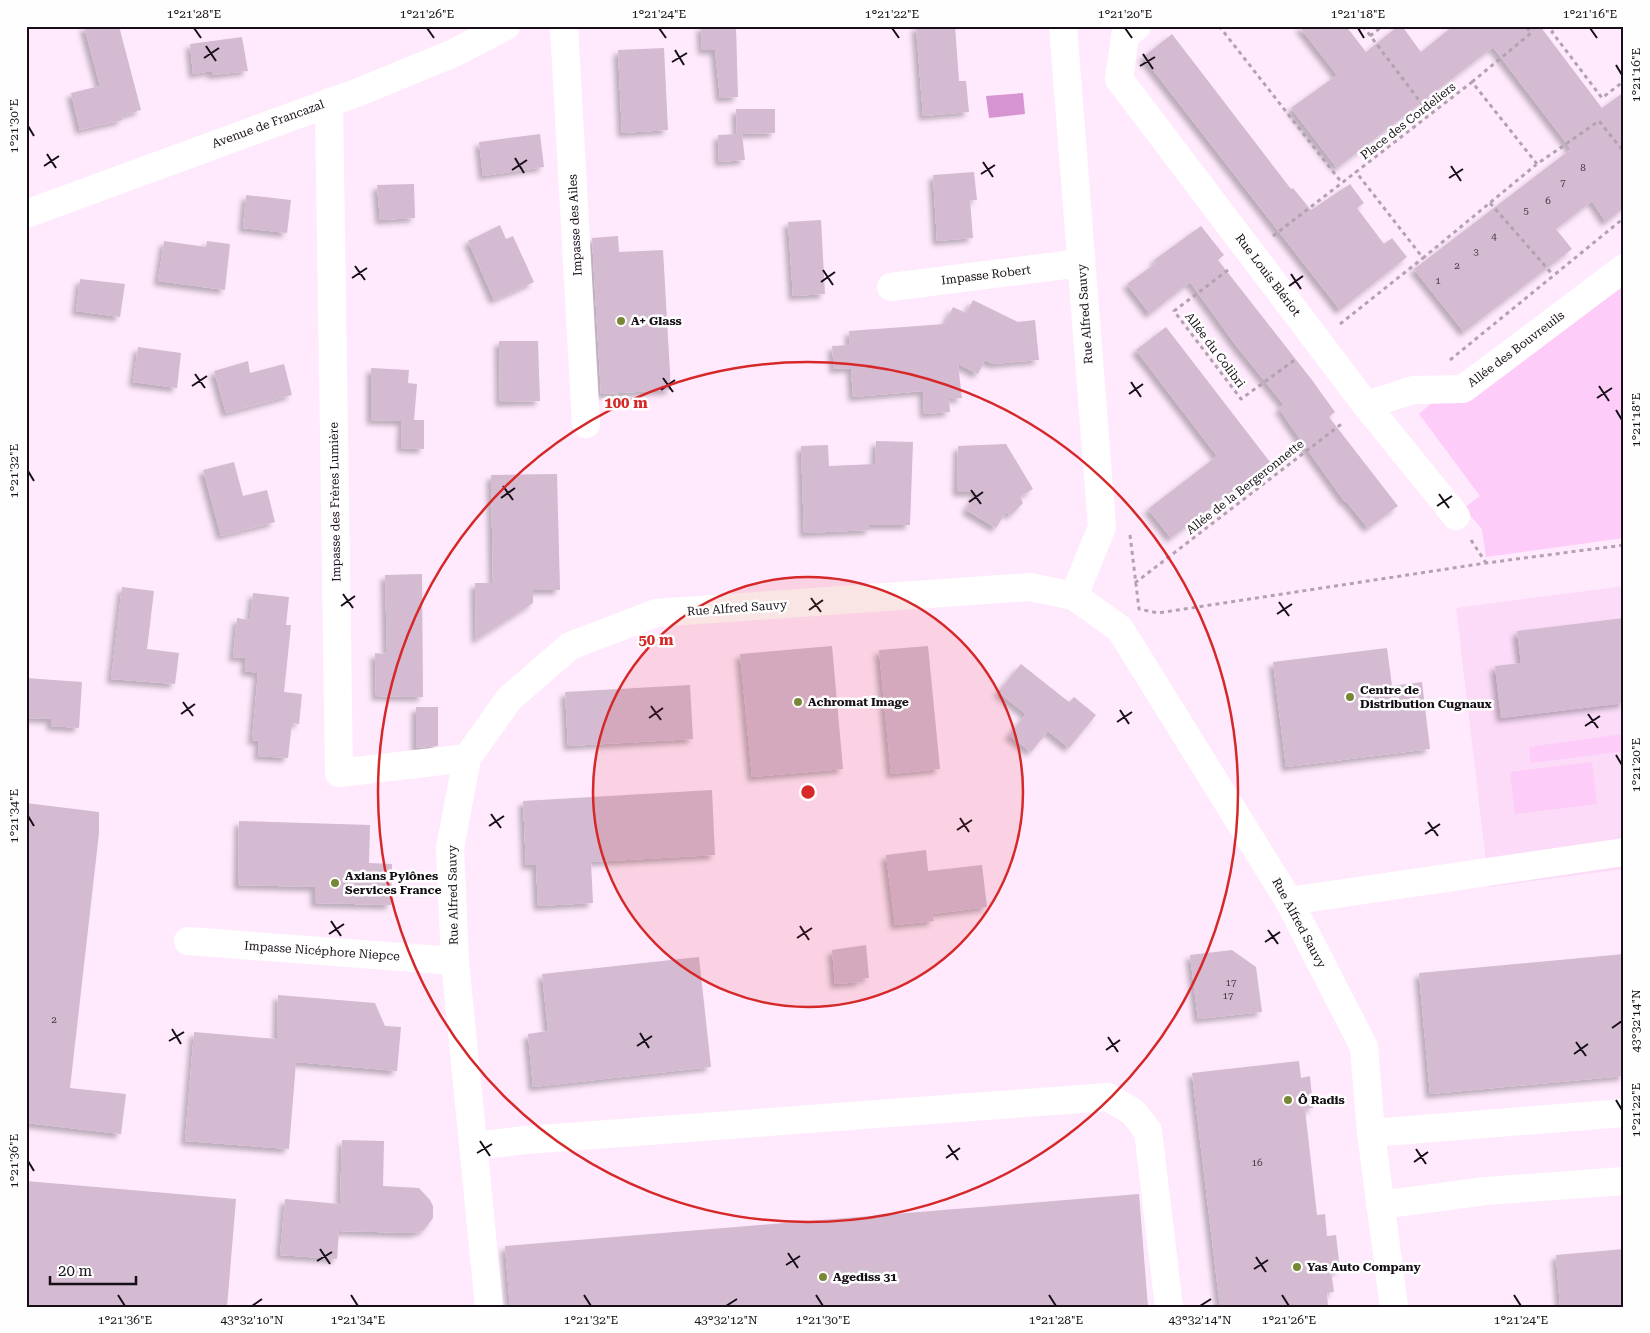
<svg xmlns="http://www.w3.org/2000/svg" width="1650" height="1333" font-family="'Roboto Serif',serif">
<defs>
<filter id="shadow"><feDropShadow dx="-4.5" dy="4.5" stdDeviation="2.5" flood-color="#0004"/></filter>
</defs>
<rect width="100%" height="100%" fill="#ffeafd"/>
<path fill="#fbdbf8" d="M1624,586V869L1489,887L1456,608Z"/>
<path fill="#fdccf9" d="M1620,286L1624,287V538L1486,557L1482,529L1464,508L1480,496L1419,414L1434,401L1483,387L1502,377Z
M1624,734V751L1531,763L1529,747Z
M1592,762L1597,804L1515,814L1510,772Z"/>
<path fill="#d694d2" d="M1023,93L1025,114L989,118L986,96Z"/>
<path fill="#d4bbd2" filter="url(#shadow)" d="M84,26H119L141,110L121,116L123,120L80,130L71,93L100,86Z
M701,26H736L738,97L720,98L715,50H702Z
M916,26H955L959,81H966L969,112L923,116Z
M1299,26H1346L1366,52L1398,26H1402L1421,52L1453,26H1540L1602,108L1624,92V208L1606,222L1592,201L1556,229L1572,249L1464,332L1414,269L1571,149L1493,47L1337,168L1291,108L1337,75Z
M1172,34L1291,189L1293,188L1311,210L1350,184L1364,203L1357,208L1384,244L1392,238L1407,257L1340,310L1143,57Z
M242,37L248,71L212,75V71L193,74L190,44Z
M664,48L668,130L622,133L618,50Z
M736,109H775V133L742,134L745,160L719,162L718,135L737,134Z
M540,134L544,167L483,176L479,142Z
M974,172L977,200H970L973,238L937,241L933,175Z
M414,184L415,218L380,220L377,185Z
M246,195L291,200L287,233L243,228Z
M821,220L825,294L793,296L788,222Z
M500,225L506,239L513,236L534,282L494,300L468,241Z
M1201,226L1224,255L1218,260L1312,380L1335,412L1329,417L1398,506L1368,528L1346,501L1345,502L1302,442L1279,408L1284,405L1235,344L1190,282L1150,314L1127,284L1156,263L1154,260Z
M618,236L619,252L663,250L671,390L601,394L592,238Z
M164,241L206,247L207,241L230,244L225,290L158,281Z
M80,279L125,284L120,317L76,311Z
M973,300L1018,322L1035,320L1039,360L993,364L985,360L978,374L958,364L962,398L949,399L950,412L924,414L923,391L853,397L851,368L834,369L832,346L850,345L849,331L945,324L953,307L966,313Z
M1166,327L1270,462L1171,538L1148,509L1217,456L1136,350Z
M499,341H538L540,401L500,402Z
M138,347L181,353L177,388L133,382Z
M248,361L250,373L284,364L292,395L226,413L214,371Z
M371,368L409,370L408,383L417,384L414,420H424V449L401,448L402,421L371,420Z
M876,441L913,442L910,525H870V530L804,533L801,446L828,445L829,466L875,464Z
M1006,444L1033,489L1020,497L1023,503L1011,515L1006,512L996,528L966,510L977,492H957L958,446Z
M234,462L243,496L267,490L275,522L221,536L203,470Z
M557,474L560,590H533V603L476,640L475,583H493L491,475Z
M422,574L423,697L376,696L375,653L387,654L385,575Z
M122,587L154,591L147,649L179,653L175,684L111,679Z
M253,593L289,597L286,625H291L284,692L302,694L299,724L292,723L288,758L258,756L259,741L252,740L258,673L245,671L246,658L233,657L237,618L250,620Z
M1624,618V703L1501,718L1495,666L1521,663L1517,631Z
M832,646L843,769L752,777L740,654Z
M928,646L940,769L891,774L879,650Z
M1387,648L1392,686L1422,682L1430,749L1286,767L1273,662Z
M1021,664L1069,702L1074,697L1096,715L1069,748L1048,731L1031,752L1009,735L1026,714L998,692Z
M26,678L82,682L79,728L51,726V719L26,718Z
M690,685L693,739L568,746L565,692Z
M416,707H438V746L416,748Z
M712,790L715,855L591,862L593,903L538,906L536,865H526L523,801Z
M26,803L99,812V833L70,1088L126,1094L121,1134L26,1123Z
M239,821L370,825L369,863L392,864L391,905L315,903V887L238,885Z
M926,850L928,871L982,865L987,907L932,914L934,921L895,925L886,855Z
M866,945L869,978L860,979L861,982L835,984L832,950Z
M1232,950L1256,967L1262,1012L1198,1019L1190,955Z
M1624,954V1076L1430,1094L1419,973Z
M699,957L711,1067L533,1087L528,1034L548,1031L542,974Z
M278,995L375,1003L385,1026L401,1027L397,1071L296,1062L289,1149L185,1141L194,1032L277,1039Z
M1299,1061L1301,1078L1310,1076L1313,1108L1305,1109L1317,1215L1325,1214L1327,1236L1336,1235L1340,1270L1331,1271L1334,1292L1327,1293L1328,1307H1220L1192,1073Z
M342,1140L384,1141L383,1186L419,1188L430,1200L433,1206V1218L424,1230L414,1233L339,1231L337,1259L280,1255L285,1199L340,1204Z
M26,1181L236,1199L227,1307H26Z
M1139,1194L1148,1307H510L505,1246Z
M1624,1249V1307H1560L1556,1255Z"/>
<g fill="none" stroke-linecap="round" stroke-linejoin="round">
<path stroke="#b2a2b1" stroke-width="3" stroke-dasharray="4 4" stroke-linecap="butt" d="M1219,26L1342,183
M1363,26L1430,115
M1560,26L1552,32L1602,98L1624,81
M1370,36L1383,26
M1472,82L1531,33L1526,26
M1537,164L1472,82L1356,172L1423,258L1537,164L1599,121L1624,152
M1490,203L1553,275
M1273,236L1356,172
M1228,270L1174,311L1241,399L1296,359
M1340,324L1423,258
M1450,360L1624,218
M1130,535L1139,609L1158,613L1486,563L1624,545
M1471,540L1486,563
M1135,583L1344,422"/>
<path stroke="#fff" stroke-width="28" d="M564,26L586,424
M1137,26L1125,36L1119,79L1366,405L1456,516
M329,102L339,773L467,758
M26,214L359,92L454,53L506,26
M891,287L1081,263
M1366,405L1413,390L1463,389L1624,268
M1074,596L1120,629L1289,901L1364,1047L1371,1133L1394,1307
M1289,901L1624,852
M188,941L455,961
M1371,1133L1624,1113
M473,1146L526,1140L1108,1097L1133,1112L1148,1131L1169,1307
M1380,1205L1486,1191L1624,1181
M489,1307L455,961L450,848L467,758L509,699L570,646L656,613L1030,587L1074,596L1102,527L1063,26"/>
</g>
<path fill="none" stroke="#170f17" stroke-width="2" d="M194,28L201,38M427,28L434,38M659,28L666,38M892,28L899,38M1125,28L1132,38M1358,28L1364,38M1590,28L1597,38M206,46L216,61M675,50L684,65M1143,54L1153,69M204,58L219,48M672,62L687,53M1616,65L1622,75M1140,66L1155,57M28,126L34,136M47,154L56,168M515,158L524,173M983,162L993,177M44,166L59,156M1451,166L1461,181M512,170L527,160M981,174L995,165M1449,178L1463,169M355,266L365,280M823,270L833,285M1291,274L1301,289M352,278L367,268M821,282L835,272M1289,286L1303,276M195,374L205,388M663,378L673,392M1131,382L1141,397M192,386L207,376M1599,386L1609,401M661,390L675,380M1129,394L1143,384M1597,398L1612,388M1616,410L1622,420M28,471L34,481M503,486L513,500M971,490L981,504M1439,494L1449,508M501,498L515,488M969,502L983,492M1437,506L1452,496M343,594L353,608M811,598L821,612M1279,602L1289,616M341,606L355,596M809,610L823,600M1277,614L1292,604M183,702L193,716M651,706L661,720M1120,710L1129,724M181,714L195,704M1588,714L1598,728M649,718L663,708M1117,722L1132,712M1585,726L1600,716M1616,755L1622,765M491,814L501,828M28,816L34,826M960,818L969,832M1428,822L1438,836M489,826L504,816M957,830L972,820M1425,834L1440,824M331,921L341,936M800,926L809,940M1268,930L1278,944M329,934L344,924M797,938L812,928M1265,942L1280,932M1612,1028L1622,1021M172,1029L181,1044M640,1033L649,1048M1108,1037L1118,1052M169,1041L184,1032M1576,1042L1586,1056M637,1046L652,1036M1106,1050L1120,1040M1574,1054L1588,1044M1616,1100L1622,1110M480,1141L490,1156M948,1145L958,1160M1416,1149L1426,1164M477,1153L492,1144M946,1158L960,1148M28,1161L34,1171M1414,1162L1428,1152M320,1249L330,1264M788,1253L798,1268M1256,1257L1266,1272M317,1261L332,1252M786,1265L800,1256M1254,1269L1268,1260M118,1295L125,1306M351,1295L358,1306M584,1295L591,1306M816,1295L823,1306M1049,1295L1056,1306M1282,1295L1289,1306M1514,1295L1521,1306M252,1306L262,1299M726,1306L737,1299M1200,1306L1211,1299"/>
<circle cx="808" cy="792" r="215" fill="#d62828" fill-opacity=".12"/>
<g fill="none" stroke="#d62828" stroke-width="2.5">
<circle cx="808" cy="792" r="215"/>
<circle cx="808" cy="792" r="430"/>
</g>
<g fill="#788735" stroke="#fefefe" stroke-width="2">
<circle cx="621" cy="321" r="5"/>
<circle cx="1350" cy="697" r="5"/>
<circle cx="798" cy="702" r="5"/>
<circle cx="335" cy="883" r="5"/>
<circle cx="1288" cy="1100" r="5"/>
<circle cx="1297" cy="1267" r="5"/>
<circle cx="823" cy="1277" r="5"/>
</g>
<g text-anchor="middle" stroke-width="5" stroke-linejoin="round" paint-order="stroke">
<g font-size="10" fill="#463a46">
<text x="1583" y="171">8</text>
<text x="1563" y="186">7</text>
<text x="1548" y="204">6</text>
<text x="1526" y="214">5</text>
<text x="1494" y="240">4</text>
<text x="1476" y="255">3</text>
<text x="1457" y="269">2</text>
<text x="1438" y="284">1</text>
<text x="1231" y="986">17</text>
<text x="1228" y="999">17</text>
<text x="54" y="1023">2</text>
<text x="1257" y="1166">16</text>
</g>
<g font-size="12" fill="#170f17" stroke="#fefefe">
<text transform="translate(1408 121) rotate(-38)" y="4">Place des Cordeliers</text>
<text transform="translate(268 124) rotate(-20)" y="4">Avenue de Francazal</text>
<text transform="translate(575 225) rotate(-93)" y="4">Impasse des Ailes</text>
<text transform="translate(986 275) rotate(-7)" y="4">Impasse Robert</text>
<text transform="translate(1268 275) rotate(53)" y="4">Rue Louis Blériot</text>
<text transform="translate(1085 314) rotate(-94)" y="4">Rue Alfred Sauvy</text>
<text transform="translate(1516 349) rotate(-37)" y="4">Allée des Bouvreuils</text>
<text transform="translate(1215 350) rotate(53)" y="4">Allée du Colibri</text>
<text transform="translate(1245 487) rotate(-38)" y="4">Allée de la Bergeronnette</text>
<text transform="translate(335 502) rotate(-91)" y="4">Impasse des Frères Lumière</text>
<text transform="translate(737 608) rotate(-4)" y="4">Rue Alfred Sauvy</text>
<text transform="translate(453 895) rotate(-91)" y="4">Rue Alfred Sauvy</text>
<text transform="translate(1299 923) rotate(62)" y="4">Rue Alfred Sauvy</text>
<text transform="translate(322 951) rotate(4)" y="4">Impasse Nicéphore Niepce</text>
</g>
<g font-size="12" font-weight="bold" fill="#170f17" stroke="#fefefe" text-anchor="start">
<text x="631" y="325">A+ Glass</text>
<text x="1360" y="694">Centre de<tspan x="1360" dy="14">Distribution Cugnaux</tspan></text>
<text x="808" y="706">Achromat Image</text>
<text x="345" y="880">Axians Pylônes<tspan x="345" dy="14">Services France</tspan></text>
<text x="1298" y="1104">Ô Radis</text>
<text x="1307" y="1271">Yas Auto Company</text>
<text x="833" y="1281">Agediss 31</text>
</g>
</g>
<circle cx="808" cy="792" r="8" fill="#d62828" stroke="#fefefe" stroke-width="2.5"/>
<g font-size="15" text-anchor="middle" font-weight="bold" fill="#d62828" stroke="#fefefe" stroke-width="5" stroke-linejoin="round" paint-order="stroke">
<text x="626" y="408">100 m</text>
<text x="656" y="645">50 m</text>
</g>
<rect width="1650" height="1333" fill="none" stroke="#fefefe" stroke-width="55"/>
<path d="M50 1276v8h86v-8" fill="none" stroke="#170f17" stroke-width="2.5"/>
<text x="58" y="1276" font-size="15" fill="#170f17" stroke="#fefefe" stroke-width="4" paint-order="stroke">20 m</text>
<rect x="28" y="28" width="1594" height="1278" fill="none" stroke="#170f17" stroke-width="2"/>
<g font-size="12" text-anchor="middle" fill="#170f17">
<text x="194" y="18">1°21'28"E</text>
<text x="427" y="18">1°21'26"E</text>
<text x="659" y="18">1°21'24"E</text>
<text x="892" y="18">1°21'22"E</text>
<text x="1125" y="18">1°21'20"E</text>
<text x="1358" y="18">1°21'18"E</text>
<text x="1590" y="18">1°21'16"E</text>
<text transform="translate(1636 75) rotate(-90)" y="4">1°21'16"E</text>
<text transform="translate(14 126) rotate(-90)" y="4">1°21'30"E</text>
<text transform="translate(1636 420) rotate(-90)" y="4">1°21'18"E</text>
<text transform="translate(14 471) rotate(-90)" y="4">1°21'32"E</text>
<text transform="translate(1636 765) rotate(-90)" y="4">1°21'20"E</text>
<text transform="translate(14 816) rotate(-90)" y="4">1°21'34"E</text>
<text transform="translate(1636 1021) rotate(-90)" y="4">43°32'14"N</text>
<text transform="translate(1636 1110) rotate(-90)" y="4">1°21'22"E</text>
<text transform="translate(14 1161) rotate(-90)" y="4">1°21'36"E</text>
<text x="125" y="1324">1°21'36"E</text>
<text x="252" y="1324">43°32'10"N</text>
<text x="358" y="1324">1°21'34"E</text>
<text x="591" y="1324">1°21'32"E</text>
<text x="726" y="1324">43°32'12"N</text>
<text x="823" y="1324">1°21'30"E</text>
<text x="1056" y="1324">1°21'28"E</text>
<text x="1200" y="1324">43°32'14"N</text>
<text x="1289" y="1324">1°21'26"E</text>
<text x="1521" y="1324">1°21'24"E</text>
</g>
</svg>
